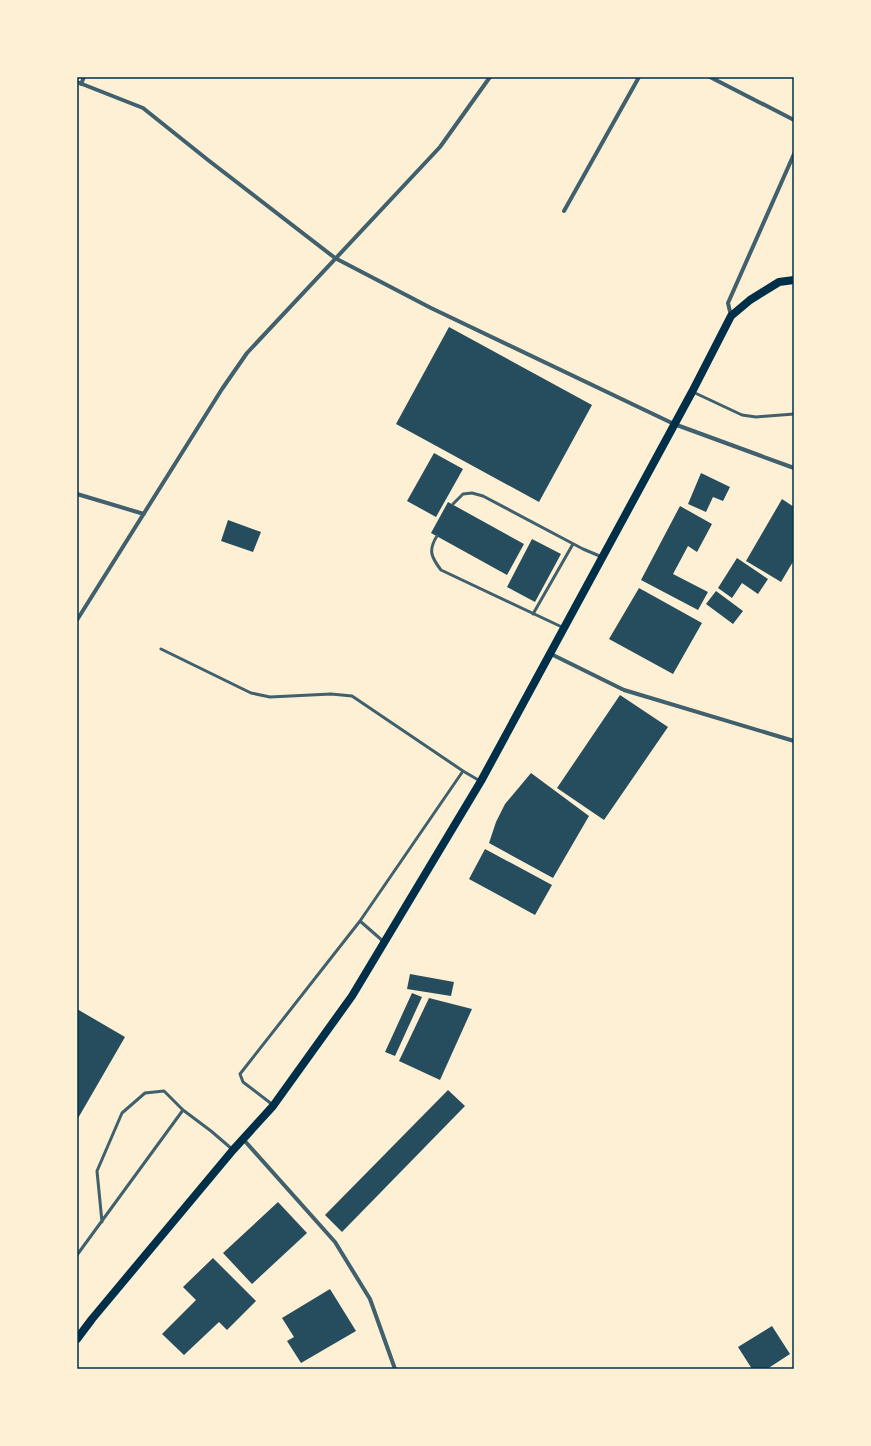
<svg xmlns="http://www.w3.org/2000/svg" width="871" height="1446" font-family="'Nunito Sans',sans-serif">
<rect width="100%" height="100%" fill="#fdf0d5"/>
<path fill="#264d5e" d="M449,327L592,405L539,502L396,424Z
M434,453L463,469L436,517L407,501Z
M701,473L730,487L723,501L713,497L706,512L688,504Z
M782,499L794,507V560L781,582L746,561Z
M448,502L524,544L507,575L431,533Z
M680,506L712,524L697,552L688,546L673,574L708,592L698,610L641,580Z
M228,520L261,532L253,552L221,541Z
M532,539L561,554L535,602L507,587Z
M737,558L768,579L758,594L742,583L732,598L718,588Z
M639,588L702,623L673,674L609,639Z
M716,591L743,611L733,624L706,604Z
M620,695L668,727L604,820L557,788Z
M531,773L589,816L553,878L489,843L496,822L505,804Z
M485,849L552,885L535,915L469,879Z
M410,974L454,982L451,996L407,989Z
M412,993L422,997L395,1056L385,1052Z
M429,998L472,1009L440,1080L399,1061Z
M77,1009L125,1037L77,1120Z
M448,1090L465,1106L342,1232L325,1215Z
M278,1202L307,1233L252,1284L223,1253Z
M213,1258L256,1301L227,1330L219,1322L184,1355L162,1334L196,1300L183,1287Z
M330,1289L356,1331L301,1363L287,1341L294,1337L282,1318Z
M772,1326L790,1354L767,1369H752L738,1347Z"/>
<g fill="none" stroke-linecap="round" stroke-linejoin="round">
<path stroke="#3f606c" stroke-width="3" d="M693,392L742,415L756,417L794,414
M453,504L463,494L472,493L483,496L583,549L602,557
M437,536C428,550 431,557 441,570L564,628
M533,614L573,544
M161,649L251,693L270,697L331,694L352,696L463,771L480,781
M360,921L384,942
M273,1105L243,1082L240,1074L360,921L463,771
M102,1222L97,1171L122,1113L145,1093L164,1091L183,1110L211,1131L232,1149
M77,1255L183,1110"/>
<path stroke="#3f606c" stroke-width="4" d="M710,77L794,120
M77,82L143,108L208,160L335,258L431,308L674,424L794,468
M81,84L84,77
M564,211L639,77
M731,316L728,303L794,154
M77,494L144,514
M77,620L222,389L247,353L440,147L490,77
M551,654L624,690L794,741
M243,1139L335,1242L370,1299L395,1369"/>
<path stroke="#003049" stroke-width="8" d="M77,1339L92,1319L233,1150L273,1106L352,996L481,781L692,392L731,316L750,300L779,282L794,280"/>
</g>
<rect width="871" height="1446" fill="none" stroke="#fdf0d5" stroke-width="156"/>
<rect x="78" y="78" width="715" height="1290" fill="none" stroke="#003049" stroke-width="1.5"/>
</svg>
